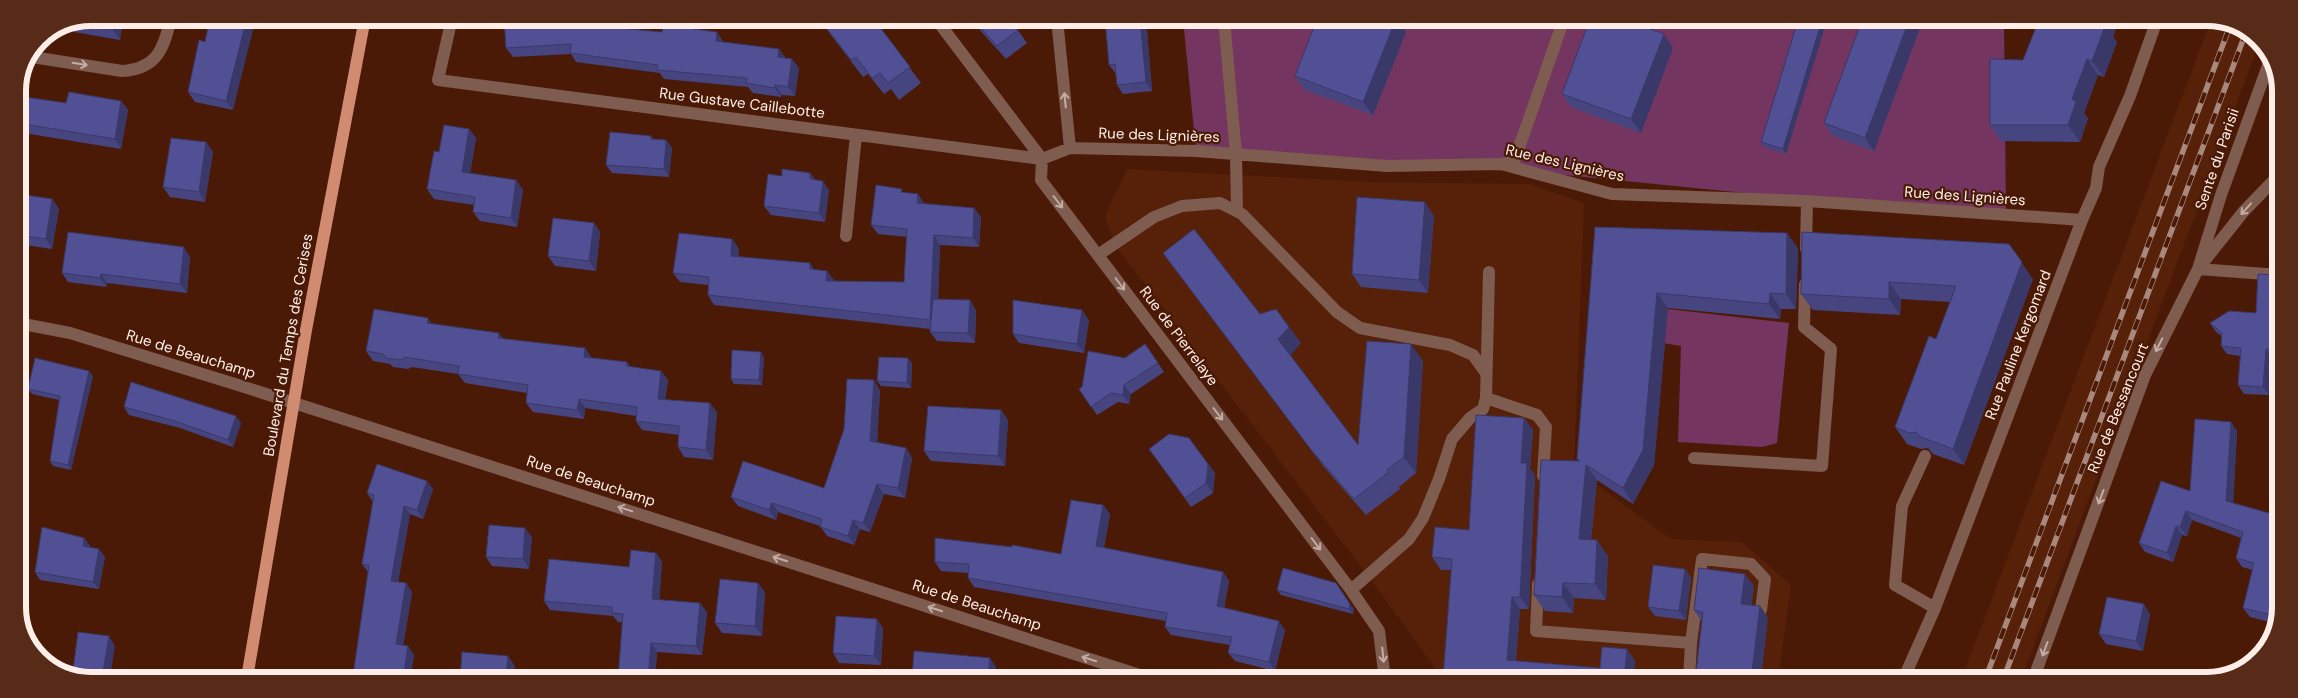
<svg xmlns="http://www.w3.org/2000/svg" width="2298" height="698" font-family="'DM Sans',sans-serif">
<rect width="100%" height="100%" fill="#4a1a06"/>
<path fill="#562009" d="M2211,20H2226L2260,41L2021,680H1961Z
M1127,169L1370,182L1529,184L1584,203L1574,468L1671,539L1742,542L1791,585L1778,680H1444L1368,576L1114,244L1105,216Z"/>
<path fill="#743660" d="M1183,19L2004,20L2006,216L1894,208L1535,172L1501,164L1387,166L1196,151Z
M1651,307L1789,323L1777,443L1762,447L1678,442L1681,346L1645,340Z"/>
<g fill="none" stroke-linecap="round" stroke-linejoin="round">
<path stroke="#7e5c4f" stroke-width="12" d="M452,18L438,80L1042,159L1070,148L1196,151L1387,166L1501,164L1612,194L1807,201L2082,220
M936,19L1042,159L1041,180L1351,590L1379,631L1385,680
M1057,19L1070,148
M1224,19L1236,154L1237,211
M32,57L122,71C158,69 164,47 171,18
M2270,60L2221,195L2198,269L2279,275
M1501,164L1514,162L1564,19
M846,236L856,135
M1806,249L1807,201
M1098,255L1154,217L1182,206L1220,203L1242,214L1337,312L1360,328L1450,345L1473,355L1486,373
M18,323L70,333L238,385L1152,679
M1486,398L1489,272
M1925,456L1902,506L1895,585L1935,608
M1694,458L1822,466L1831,349L1804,327L1805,284
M1538,584L1536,631L1691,643L1689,680
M1351,590L1409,539L1423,518L1439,479L1452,439L1470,418L1483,409L1486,398L1537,415L1546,427L1543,476
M1691,643L1702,559L1751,564L1765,579L1761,610
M1903,680L1935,608L2082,220L2096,188L2099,167L2130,96L2157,20
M2033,680L2145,375L2198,269L2244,211L2280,174"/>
<path stroke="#d18b71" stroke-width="12" d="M247,678L306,330L365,18"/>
<defs>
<path id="rail" d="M1985,680L2231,23
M2003,680L2246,32"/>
</defs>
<use href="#rail" stroke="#a8887c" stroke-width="5.5"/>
<use href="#rail" stroke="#4a1a06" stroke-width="4" stroke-dasharray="11" stroke-linecap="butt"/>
</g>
<path fill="#464580" d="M91,18H123L120,40L74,32L70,26Z
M504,18H546V21L723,42L785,58L799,68L795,96L782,95L781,97L753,93L748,87L664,79L660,73L576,62L571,54L513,57L506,48Z
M818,18H873L921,83L899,100L891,89L884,94L868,74L863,77Z
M970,19H1010L1027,43L1006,59Z
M1105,19H1146L1152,91L1123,94L1117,85L1116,74L1109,65Z
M1317,19H1397L1406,32L1373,115L1305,90L1295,76Z
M1798,20H1827L1786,154L1764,147L1761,142Z
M1862,20H1923L1874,151L1833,136L1824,123Z
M2039,20H2119L2113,37L2117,42L2104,77L2098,75L2084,113L2088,118L2080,142L2001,141L1990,125L2023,60Z
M205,42L233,110L195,102L188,92Z
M1673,48L1641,133L1571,107L1562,94Z
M18,91L23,95V97L66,103L121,101L128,110L121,149L18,132Z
M469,129L476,138L470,173L516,180L523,190L517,227L480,221L473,212L474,205L434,199L427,189L439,152Z
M651,136L653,139L666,140L672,148L669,177L612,173L606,165Z
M206,142L213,152L205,202L170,197L163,187Z
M810,173L815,180L829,190L825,222L771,215L764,206L782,176Z
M18,188L24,195L52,199L59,209L52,249L18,244Z
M905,193L925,204L974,208L981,217L979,247L940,245L938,299L976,310L975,343L937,341L930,332V329L714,305L708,295V285L680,282L673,273L732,239L739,249L738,256L814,269L834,280V281L904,282L907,237L878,234L871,225Z
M1434,216L1428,293L1361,287L1352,274Z
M594,223L600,232L596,271L555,266L548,256Z
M1595,227L1798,248L1796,309H1781L1780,319L1668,308L1654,465L1633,504L1597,480L1591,540L1608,556L1606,600L1574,598L1573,613L1545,611L1534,595L1578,461L1577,459Z
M1802,232L2033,279L1964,465L1933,454L1928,448L1921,449L1907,444L1895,427L1936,339L1950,302L1901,299L1900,315L1813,310L1801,294Z
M1163,253L1260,314L1289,327L1301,343L1290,355L1358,445L1423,361L1416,473L1399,487L1400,489L1366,515L1324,467L1175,269Z
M190,257L187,293L107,283V287L68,282L62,273Z
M2280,270L2279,358H2272L2269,395L2244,394L2238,385L2240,356L2227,354L2221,346L2222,336L2216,332L2210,323L2256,313L2273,275Z
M1089,320L1084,353L1019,343L1013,334Z
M431,323L592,358L627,362L630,367L661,371L668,380L665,400L717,412L713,460L684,457L678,447L679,435L642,430L636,421V416L585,408L584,419L533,412L526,403L527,393L465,383L458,374L412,367L408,369L393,367L390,364L373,361L366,351Z
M1145,344L1164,372L1131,394L1129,404L1118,402L1097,415L1079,389Z
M764,357L762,385L734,384L731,379Z
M912,363L911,388L881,386L877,381Z
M93,376L71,470L53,466L50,461L59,400L32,394L28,389Z
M880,390L877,442L906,448L912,458L905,498L884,494L870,532L860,529L854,545L827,536L820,526L778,512L776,520L738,506L731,497L824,488Z
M124,407L241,423L233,447L180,428L129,415Z
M1001,410L1008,420L1005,466L931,461L924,451Z
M1524,418L1533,430L1530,468L1535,475L1529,609H1520L1516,661L1600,668L1627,649L1635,661L1633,680H1445L1451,570H1441L1432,557L1469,530Z
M2231,422L2237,431L2233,503L2276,515L2278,506V624L2250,617L2243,608L2253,570L2242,567L2236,558L2241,538L2192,520L2187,536L2182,535L2173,562L2145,552L2139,543L2190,491Z
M1149,449L1208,464L1215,473L1213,493L1191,507Z
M433,489L423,519L410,514L398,582L406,583L412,592L403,646H408L414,655L410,678H351L354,669L368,572L362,564L373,502L367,493Z
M1103,505L1110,514L1104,548L1223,572L1229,581L1224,608L1285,630L1275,671L1235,661L1228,653L1230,645L1171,635L1165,627L1166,621L974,587L968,578V573L941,571L935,562L1061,554Z
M532,537L529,569L492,566L486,557Z
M84,538L90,546L89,547L99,549L105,557L99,589L40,580L35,572Z
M656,553L662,562L659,600L707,612L702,655L657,652L655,679H618L622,622H618L613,616L550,610L544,601L629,567Z
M1685,569L1691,578L1686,620L1655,616L1648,607Z
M1754,586L1751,605L1760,606L1768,618L1702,622L1694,610Z
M1277,590L1354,609L1353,614L1281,595Z
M765,592L762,636L722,633L715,623Z
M2150,614L2143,651L2106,644L2099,634Z
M883,628L881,665L839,663L833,653Z"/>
<path fill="#393868" d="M115,18H123L120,40L113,30Z
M247,18H256L233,110L226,101Z
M540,18H546L547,30L540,21Z
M1140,19H1146L1152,91L1146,82Z
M1396,19L1406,32L1373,115L1363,102Z
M1822,20H1827L1786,154L1783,149Z
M1909,20H1923L1874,151L1865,138Z
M2101,20H2119L2113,37L2117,42L2104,77L2092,61Z
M717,32L723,41H716Z
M1664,34L1673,48L1641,133L1631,119Z
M779,49L786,58L778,57Z
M792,59L799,68L795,96L788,87Z
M2087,59L2098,75L2084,113L2088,118L2080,142L2068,125L2072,99Z
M775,85L782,95L781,97L775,88Z
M19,88L23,95L22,105L18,99V91Z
M121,101L128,110L121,149L115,139Z
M469,129L476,138L469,181L462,172Z
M666,140L672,148L669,177L664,169Z
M206,142L213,152L205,202L199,192Z
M810,173L817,182L810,179Z
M516,180L523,190L517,227L511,218Z
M823,181L829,190L825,222L819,213Z
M20,189L26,198L19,194Z
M918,194L925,204L917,203Z
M52,199L59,209L52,249L46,239Z
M1425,202L1434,216L1428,293L1419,280Z
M974,208L981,217L979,247L973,238Z
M594,223L600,232L596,271L589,261Z
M1787,233L1798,248L1796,309L1786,294Z
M934,235L940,245L937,330L930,320Z
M732,239L739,249L738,265L731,256Z
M2009,244L2033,279L1964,465L1953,449Z
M184,247L190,257L187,293L180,284Z
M810,263L817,273L810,269Z
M827,271L834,280L833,290L826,281Z
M101,274L107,283V287L100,278Z
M1889,282L1901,299L1900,315L1889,299Z
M1657,293L1668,308L1654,465L1633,504L1623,488Z
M1770,293L1781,309L1780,319L1769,304Z
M970,300L976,310L975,343L968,333Z
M1082,310L1089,320L1084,353L1077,344Z
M2279,315V353L2277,350Z
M428,318L434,327L427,323Z
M1289,327L1301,343L1290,356L1278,339Z
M499,333L506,342L498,338Z
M1411,344L1423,361L1416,473L1404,457Z
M585,348L592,358L584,357Z
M2266,349L2272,358L2269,395L2263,387Z
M761,352L764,357L762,385L759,380Z
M908,358L912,363L911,388L907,383Z
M89,371L93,376L71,470L68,465Z
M661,371L668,380L664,409L658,399Z
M874,380L880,390L877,450L870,441Z
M1124,385L1131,394L1129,404L1123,395Z
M579,399L585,408L584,419L577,410Z
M710,403L717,412L713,460L706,450Z
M1001,410L1008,420L1005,466L998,456Z
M236,416L241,423L233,447L228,440Z
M1524,418L1533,430L1530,468L1535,475L1529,609L1520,597L1521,463Z
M2231,422L2237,431L2233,510L2226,501Z
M906,448L912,458L905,498L898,488Z
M1208,464L1215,473L1213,493L1206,483Z
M1586,465L1597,480L1589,554L1579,539Z
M427,481L433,489L423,519L417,510Z
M877,484L884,494L870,532L863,523Z
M772,503L778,512L776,520L769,510Z
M1103,505L1110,514L1102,555L1096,546Z
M404,506L410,514L397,589L391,581Z
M2186,511L2192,520L2187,536L2180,527Z
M853,520L860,529L854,545L848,536Z
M2176,526L2182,535L2173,562L2167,553Z
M525,528L532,537L529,569L523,559Z
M84,538L90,546L88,554L83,546Z
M1597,540L1608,556L1606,600L1595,584Z
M99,549L105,557L99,589L93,582Z
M656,553L662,562L659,608L652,599Z
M1685,569L1691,578L1686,620L1679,611Z
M1223,572L1229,581L1223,615L1217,606Z
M1745,574L1754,586L1750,616L1741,604Z
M406,583L412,592L402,653L396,644Z
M758,583L765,592L762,636L755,626Z
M1563,583L1574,598L1573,613L1562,597Z
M2278,590V624L2272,615Z
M1512,597L1520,609L1515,672L1507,660Z
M700,603L707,612L702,655L696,646Z
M1350,604L1354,609L1353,614L1349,609Z
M2144,604L2150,614L2143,651L2136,641Z
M1760,606L1768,618L1761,680H1751Z
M877,619L883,628L881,665L874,656Z
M1279,621L1285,630L1275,671L1269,662Z
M109,636L115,646L110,678H102Z
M651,643L657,652L655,679H648Z
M408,646L414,655L410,678H403Z
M1627,649L1635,661L1633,680H1624Z
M508,656L515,666L513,678H506Z
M990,658L996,667L995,679H988Z"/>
<path fill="#515095" stroke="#393868" d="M91,18H115L113,30L76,24Z
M210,18H247L226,101L188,92L199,40L205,42Z
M504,18H540V21L662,32L663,25L717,32L716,41L779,49L778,57L792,59L788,87L775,85V88L746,83L747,78L657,70L658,65L570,53L571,44L506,48Z
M819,18H873L910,67L888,83L880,73L872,78L856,57L851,60Z
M973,19H1010L1018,30L997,46Z
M1105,19H1140L1146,82L1117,85L1115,64L1109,65Z
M1317,19H1396L1363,102L1295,76Z
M1590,19H1623L1664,34L1631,119L1562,94Z
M1798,20H1822L1783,149L1761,142Z
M1862,20H1909L1865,138L1824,123Z
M2039,20H2101L2100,24L2105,26L2092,61L2087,59L2072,99L2076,102L2068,125H1990V59L2023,60Z
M69,92L121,101L115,139L18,123V96L66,103Z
M444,125L469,129L462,172L516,180L511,218L473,212L475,197L427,189L434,151L439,152Z
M610,132L651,136V139L666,140L664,169L606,165Z
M171,138L206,142L199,192L163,187Z
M782,169L810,173V179L823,181L819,213L764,206L768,174L782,176Z
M876,185L902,189L901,192L918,194L917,203L974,208L973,238L934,235L930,320L708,295L709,277L673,273L679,233L732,239L731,256L810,263V269L827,271L826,281L904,282L907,229L871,225Z
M18,188L20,189L19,194L52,199L46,239L18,235Z
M1357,197L1425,202L1419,280L1352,274Z
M553,218L594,223L589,261L548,256Z
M1595,227L1787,233L1786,294L1770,293L1769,304L1657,293L1643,450L1623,488L1586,465L1579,539L1597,540L1595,584L1563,583L1562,597L1534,595L1541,460L1580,461L1577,459Z
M1194,229L1260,314L1276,309L1289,327L1278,339L1358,445L1367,341L1411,344L1404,457L1387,470L1389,472L1354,499L1312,451L1163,253Z
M68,232L184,247L180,284L101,274L100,278L62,273Z
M1802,232L2009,244L2022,262L1953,449L1921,437L1916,432L1909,433L1895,427L1929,336L1936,339L1956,286L1889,282V299L1801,294Z
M2280,270L2279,315L2277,350L2266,349L2263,387L2238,385L2241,348L2221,346L2222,333L2210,323L2229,311L2256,313L2258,274L2273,275Z
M933,299L970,300L968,333L930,332Z
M1013,300L1082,310L1077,344L1013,334Z
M374,309L428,318L427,323L499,333L498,338L585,348L584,357L627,362L626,366L661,371L658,399L710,403L706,450L678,447L679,426L636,421L637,407L579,399L577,410L526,403L528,385L458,374L459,366L405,357L401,360L387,358L383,354L366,351Z
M1145,344L1158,363L1124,385L1123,395L1111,393L1091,407L1079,389L1082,387L1088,351L1125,358Z
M732,350L761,352L759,380L731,379Z
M879,357L908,358L907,383L877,381Z
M35,358L89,371L68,465L50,461L60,396L28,389Z
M847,379L874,380L870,441L906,448L898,488L877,484L863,523L853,520L848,536L820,527L822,519L772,503L769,510L731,497L743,461L824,488L844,429Z
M131,382L236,416L228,440L175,421L124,407Z
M928,406L1001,410L998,456L924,451Z
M1476,415L1524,418L1521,463H1527L1520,597H1512L1507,660L1600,668L1602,647L1627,649L1624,680H1445L1443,678L1452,559L1432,557L1435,527L1469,530Z
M2195,419L2231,422L2226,501L2276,515L2278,506V590L2272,615L2243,608L2254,563L2236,558L2243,532L2186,511L2180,527L2176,526L2167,553L2139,543L2161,481L2190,491Z
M1169,434L1189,438L1208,464L1206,483L1185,498L1149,449Z
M377,464L427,481L417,510L404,506L391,581L406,583L396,644L408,646L403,678H351L354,669L369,565L362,564L374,495L367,493Z
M1071,500L1103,505L1096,546L1223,572L1217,606L1279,621L1269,662L1228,653L1232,637L1165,627L1167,613L968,578L969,564L935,562V538L1012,547V545L1061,554Z
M489,525L525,528L523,559L486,557Z
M42,527L84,538L83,546L99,549L93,582L35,572Z
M631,550L656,553L652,599L700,603L696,646L651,643L648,679H618L623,614L612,613V607L544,601L549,559L629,567Z
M1653,565L1685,569L1679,611L1648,607Z
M1283,568L1336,583L1350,604L1349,609L1277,590Z
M1699,568L1745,574L1741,604L1760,606L1751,680H1695L1703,612L1694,610Z
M720,579L758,583L755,626L715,623Z
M2107,597L2144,604L2136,641L2099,634Z
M836,616L877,619L874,656L833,653Z
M78,632L109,636L102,678H72Z
M914,651L990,658L988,679H912Z
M462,652L508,656L506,678H460Z"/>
<defs><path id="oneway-shaft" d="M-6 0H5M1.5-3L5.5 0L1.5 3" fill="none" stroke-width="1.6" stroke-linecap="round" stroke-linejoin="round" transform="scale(1.25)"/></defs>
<g stroke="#c5aca3">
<use href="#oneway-shaft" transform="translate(80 64) rotate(9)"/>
<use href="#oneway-shaft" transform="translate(1065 100) rotate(-96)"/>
<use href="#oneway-shaft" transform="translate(1058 202) rotate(53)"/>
<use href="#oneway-shaft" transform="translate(2246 209) rotate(132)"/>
<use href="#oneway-shaft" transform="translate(1120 284) rotate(53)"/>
<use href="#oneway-shaft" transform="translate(2159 345) rotate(117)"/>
<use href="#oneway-shaft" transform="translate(1218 414) rotate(53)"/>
<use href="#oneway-shaft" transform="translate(2101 497) rotate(110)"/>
<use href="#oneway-shaft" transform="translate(625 509) rotate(-162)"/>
<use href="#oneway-shaft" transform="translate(1316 544) rotate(53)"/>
<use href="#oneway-shaft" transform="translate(780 559) rotate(-162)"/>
<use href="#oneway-shaft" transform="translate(935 609) rotate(-162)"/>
<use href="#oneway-shaft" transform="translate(2045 649) rotate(110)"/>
<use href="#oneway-shaft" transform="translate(1383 655) rotate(84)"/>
<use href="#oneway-shaft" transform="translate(1089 659) rotate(-162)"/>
</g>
<g text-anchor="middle" stroke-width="4.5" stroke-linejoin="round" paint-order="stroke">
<g font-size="15" fill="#ffeee8" stroke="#4a1a06">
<text transform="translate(742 103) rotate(7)" y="5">Rue Gustave Caillebotte</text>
<text transform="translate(1159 135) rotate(2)" y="5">Rue des Lignières</text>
<text transform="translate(2217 159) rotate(-71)" y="5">Sente du Parisii</text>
<text transform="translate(1565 163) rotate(13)" y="5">Rue des Lignières</text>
<text transform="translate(1965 196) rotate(4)" y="5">Rue des Lignières</text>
<text transform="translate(1179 336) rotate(53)" y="5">Rue de Pierrelaye</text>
<text transform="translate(288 345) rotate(-80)" y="5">Boulevard du Temps des Cerises</text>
<text transform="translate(2018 345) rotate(-69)" y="5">Rue Pauline Kergomard</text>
<text transform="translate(191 354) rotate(17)" y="5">Rue de Beauchamp</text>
<text transform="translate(2118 408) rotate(-68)" y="5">Rue de Bessancourt</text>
<text transform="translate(591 481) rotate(18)" y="5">Rue de Beauchamp</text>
<text transform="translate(977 605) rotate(18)" y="5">Rue de Beauchamp</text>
</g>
</g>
<path d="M0 0H2298V698H0ZM91 26H2207A65 65 0 0 1 2272 91V607A65 65 0 0 1 2207 672H91A65 65 0 0 1 26 607V91A65 65 0 0 1 91 26Z" fill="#582b18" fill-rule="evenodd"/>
<path fill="none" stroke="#ffeee8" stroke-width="6" d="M91 26H2207A65 65 0 0 1 2272 91V607A65 65 0 0 1 2207 672H91A65 65 0 0 1 26 607V91A65 65 0 0 1 91 26Z"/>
</svg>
